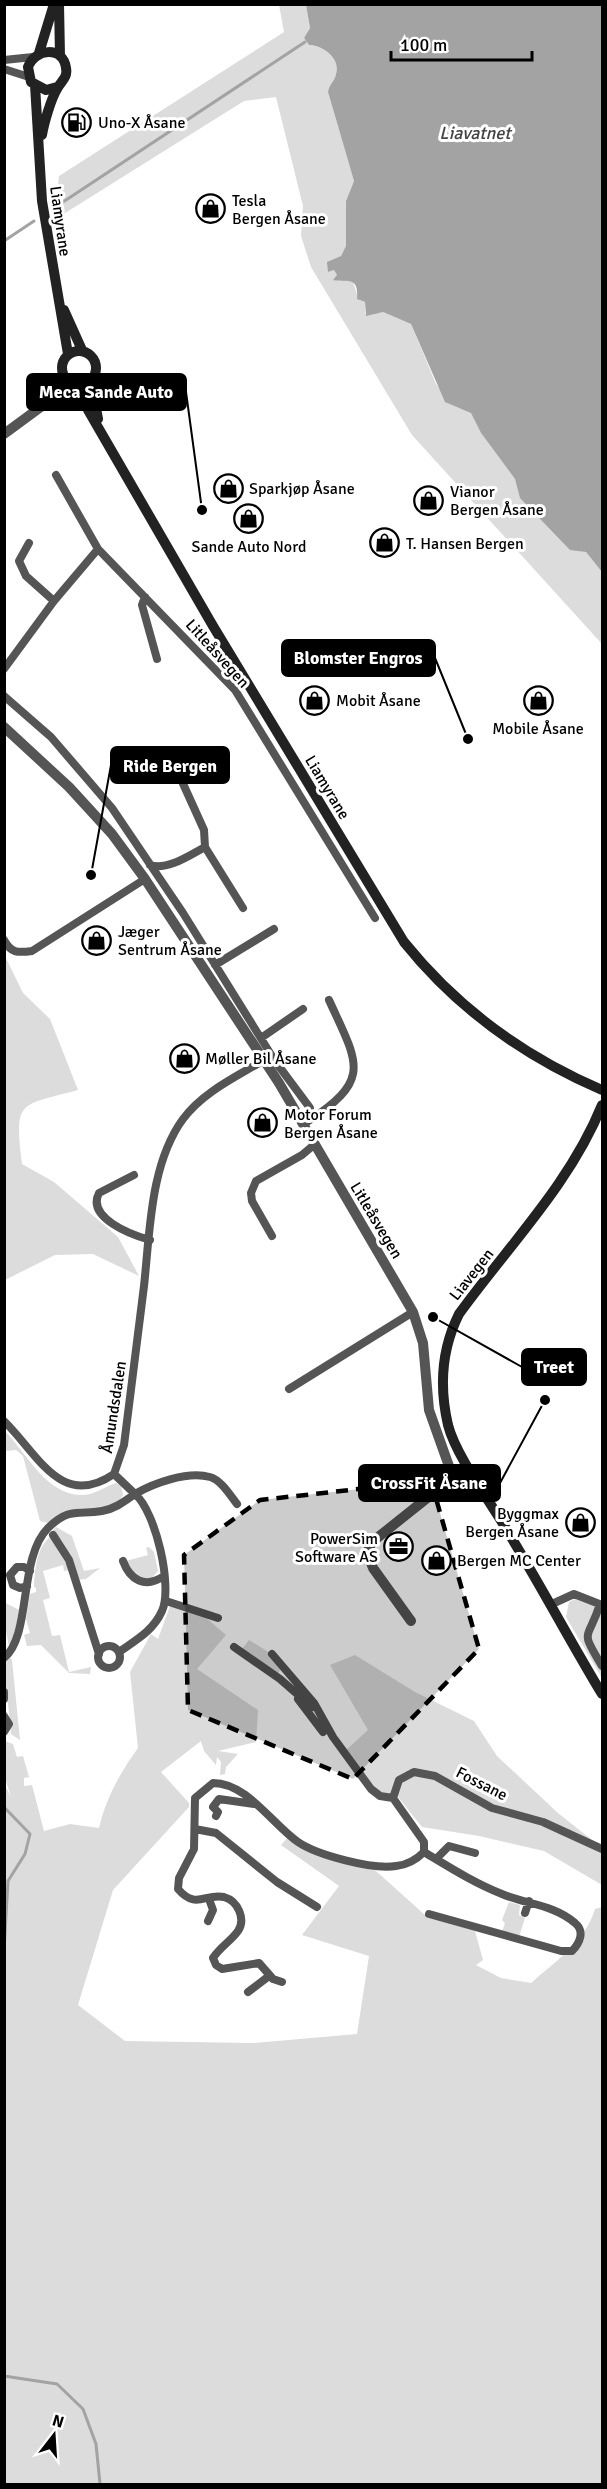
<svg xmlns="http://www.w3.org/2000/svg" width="607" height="2489" font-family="Signika,sans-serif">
<rect width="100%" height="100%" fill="#fff"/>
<path fill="#dcdcdc" d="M279,5H306L310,28L304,38L309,45C322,45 341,58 336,74C335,81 329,84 328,92L354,181L346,201V247L341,256L332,261L328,272L334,270L340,280L346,278L353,282L359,300L365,302V314L383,312L411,324L436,384L450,404L471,412L481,433L515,479L521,498L544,521L586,552L602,572V644L412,435L311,267L301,236L303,206L276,97L244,101L54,220L59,176L284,32Z
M5,956L23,993L50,1019L78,1090C19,1106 14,1099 22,1164L54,1182L118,1237L139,1276L93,1254L55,1255L5,1280Z
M4,1430C28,1454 49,1502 90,1494C100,1491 107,1486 116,1483L121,1486L123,1495L119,1501L107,1508H79L48,1523L40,1521L23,1456L16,1450L5,1451Z
M56,1527L72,1536L84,1571L100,1568L86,1579L76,1580L52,1532Z
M50,1537L70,1570L64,1571L63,1565L43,1571L50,1598L43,1600L52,1636L60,1635L69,1672L91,1667L90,1674L69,1673L41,1645L27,1646L24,1635L30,1633L26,1619L30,1594L36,1592V1588L34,1587C35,1571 36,1548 50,1537Z
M149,1547L154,1552L158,1571L152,1578H137L126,1561L148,1555L146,1548Z
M579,1597L602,1608V1678L566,1617L569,1602Z
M4,1602L19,1610L13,1642L9,1646L5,1627Z
M170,1606L203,1615L226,1635L197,1669L258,1710L256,1742L218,1751L238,1754L226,1767L225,1774L220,1775L221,1762L217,1757L216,1765L204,1751L201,1741L161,1772L189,1803V1807L113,1890L78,2005L125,2041L253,2043L357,2034L369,1956L302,1935L339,1886L281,1845L288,1837L316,1850L366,1862L425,1915L475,1931L483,1960L476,1965L501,1978L531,1983C556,1961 585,1942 595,1909L602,1907V2484H5L4,1783L11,1797L5,1778V1741L13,1744L17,1757L23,1756L29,1777L24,1778V1786L32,1785L44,1831L70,1824L99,1828C106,1798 120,1773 138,1748L130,1672L151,1634L158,1639Z
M249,1640L270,1653L280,1670L278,1674L242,1649Z
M355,1655L415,1692L474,1721L497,1756L558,1813L602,1848V1885L544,1851L479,1836L422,1827L398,1797L374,1793L344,1752L368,1730L330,1665Z
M10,1657L12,1660L20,1740L11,1734C9,1710 6,1688 4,1664Z
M509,1902L520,1905L519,1915L525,1918L519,1937L502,1932L505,1923L502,1920Z"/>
<path fill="#a3a3a3" d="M306,5H602V572L586,552L570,550L520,498L515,479L481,433L471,413L445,402L411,324L383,312L366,316L365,302L357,299C359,275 347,283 333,280L337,275L334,270L328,272L327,262L341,256L346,246V201L354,181L328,92C329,84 335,81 336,74C341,58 322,45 309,45L304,38L310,28Z"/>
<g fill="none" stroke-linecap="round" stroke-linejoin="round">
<path stroke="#a3a3a3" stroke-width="3" d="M60,204L305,42
M4,241L34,221
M4,1807L30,1834L25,1854L8,1881L4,1951
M4,2376L57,2384L83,2409L96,2444L100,2484"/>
<path stroke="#555" stroke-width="8" d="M4,60L33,57
M4,69L29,77
M29,543L19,561L26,576L54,601
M98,549L235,690L375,918
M145,597L142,605L157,659
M4,669L54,601L98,549L56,475
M4,696L51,737L112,808L183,913L275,1061L310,1108V1114L304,1124
M205,847L243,908
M150,865C167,871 190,855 205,847L204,830L180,777
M4,940C11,953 17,953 32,951L145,879
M215,965L274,929
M261,1038L303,1009
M307,1122C373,1079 358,1064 329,1000
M134,1175L99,1193C86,1218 132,1235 150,1240
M272,1236L252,1201L251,1193L256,1181L302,1155L315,1144
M289,1389L413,1312
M4,1421C38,1454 61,1510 114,1474L124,1445C131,1392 137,1339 144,1286C150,1232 150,1164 183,1119C203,1092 236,1077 264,1060
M53,1535L69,1560L99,1654
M123,1561C130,1580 145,1589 164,1576
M27,1586L20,1588L13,1585L10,1575L17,1567H24L30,1571
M166,1601L218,1618
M552,1604L574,1594L602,1605
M600,1604C588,1642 579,1628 602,1666
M98 1657a11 11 0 1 1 22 0a11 11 0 1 1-22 0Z
M234,1647L280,1679L312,1707
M119,1652C136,1640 153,1631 162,1611C173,1587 156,1512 135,1494C154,1483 187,1471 210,1477C221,1480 230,1495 237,1504
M272,1654L314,1703L333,1737L371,1789L380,1796L393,1798
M4,1658C32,1635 18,1558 48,1528C69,1507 78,1515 102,1511C115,1509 125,1501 135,1494L114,1474
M4,1692V1699
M298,1699L323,1732
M4,1716L9,1724L4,1732
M216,1816L218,1812L213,1807L219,1799L254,1804
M195,1829L216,1833L277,1882L317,1907
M424,1852C449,1867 474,1883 502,1894C526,1904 555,1905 575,1923C585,1931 580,1943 572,1951H561L429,1914
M436,1859L449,1846L475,1853
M525,1913L529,1901
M208,1921L213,1910L209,1899
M282,1982L273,1979L259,1963L222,1969L216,1965L213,1958C220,1947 231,1941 238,1931C246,1919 238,1901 224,1897C205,1893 196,1910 178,1889L179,1878L194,1849L195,1798L213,1783C247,1783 272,1824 298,1842C317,1855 373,1870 396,1866C408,1865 416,1860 424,1852V1842L393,1798L399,1780L414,1772L435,1776L492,1808L543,1822L602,1849
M248,1992L269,1976"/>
<path stroke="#555" stroke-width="10" d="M36,405L63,374
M4,434L72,384
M4,727L69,787L112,834L145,879L279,1083L413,1312L423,1343L429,1410L450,1469L446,1483L372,1542L367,1553L373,1568L411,1621"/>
<path stroke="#222" stroke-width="10" d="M59,4L60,56
M39,53L54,4
M35,85L42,201L68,354
M42,135C44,123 51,99 57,89C61,81 68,78 66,68C63,46 35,48 28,67L31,82L46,90L57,87
M64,310L82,350
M62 368a17 17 0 1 1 34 0a17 17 0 1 1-34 0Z
M91,381L98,419
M78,385L88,410L213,626L404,942C457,1008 525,1057 602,1090
M602,1105C570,1184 509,1245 459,1314C441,1350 439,1386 448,1425C456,1456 491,1503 508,1532C541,1586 570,1641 602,1694"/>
</g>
<path fill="#000" fill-opacity="0.2" stroke="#000" stroke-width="4.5" stroke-dasharray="12 8" stroke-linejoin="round" d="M431,1481L479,1649L353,1779L188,1710L184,1555L260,1500Z"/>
<defs>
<symbol id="fuel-ring" viewBox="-11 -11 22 22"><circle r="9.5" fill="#fff" stroke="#000" stroke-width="1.5"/><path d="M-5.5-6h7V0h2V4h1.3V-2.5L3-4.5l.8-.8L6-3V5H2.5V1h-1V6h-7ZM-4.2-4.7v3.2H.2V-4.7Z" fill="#000"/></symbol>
<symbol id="shop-ring" viewBox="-11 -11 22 22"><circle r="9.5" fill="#fff" stroke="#000" stroke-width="1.5"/><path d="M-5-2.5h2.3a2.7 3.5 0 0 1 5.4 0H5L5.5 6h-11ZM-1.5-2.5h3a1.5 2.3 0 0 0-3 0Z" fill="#000"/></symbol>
<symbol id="office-ring" viewBox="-11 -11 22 22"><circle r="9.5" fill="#fff" stroke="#000" stroke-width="1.5"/><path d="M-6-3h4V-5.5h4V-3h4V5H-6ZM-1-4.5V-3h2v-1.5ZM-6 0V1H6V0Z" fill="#000"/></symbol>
</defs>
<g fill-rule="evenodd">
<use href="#fuel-ring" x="60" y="106" width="33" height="33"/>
<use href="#shop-ring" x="194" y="192" width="33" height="33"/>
<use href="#shop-ring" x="212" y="472" width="33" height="33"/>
<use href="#shop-ring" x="412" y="484" width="33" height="33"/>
<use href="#shop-ring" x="232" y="502" width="33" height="33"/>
<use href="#shop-ring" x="368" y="526" width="33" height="33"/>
<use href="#shop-ring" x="298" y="684" width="33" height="33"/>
<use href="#shop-ring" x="522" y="684" width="33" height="33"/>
<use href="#shop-ring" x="80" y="924" width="33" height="33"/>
<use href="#shop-ring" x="168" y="1042" width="33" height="33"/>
<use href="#shop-ring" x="246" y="1106" width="33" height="33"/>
<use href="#shop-ring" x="564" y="1506" width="33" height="33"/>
<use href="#office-ring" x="382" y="1530" width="33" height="33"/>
<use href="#shop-ring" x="420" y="1544" width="33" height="33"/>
</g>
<g text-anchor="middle" stroke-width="6" stroke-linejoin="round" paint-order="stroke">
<g font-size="16" fill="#000" stroke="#fff" text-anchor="start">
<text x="98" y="128">Uno-X Åsane</text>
<text x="232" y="206">Tesla<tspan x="232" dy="18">Bergen Åsane</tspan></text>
<text x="249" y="494">Sparkjøp Åsane</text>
<text x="450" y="497">Vianor<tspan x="450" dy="18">Bergen Åsane</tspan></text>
<text x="406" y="549">T. Hansen Bergen</text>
<text x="249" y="552" text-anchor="middle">Sande Auto Nord</text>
<text x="336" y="706">Mobit Åsane</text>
<text x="538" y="734" text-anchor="middle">Mobile Åsane</text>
<text x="118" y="937">Jæger<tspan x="118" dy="18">Sentrum Åsane</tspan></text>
<text x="205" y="1064">Møller Bil Åsane</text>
<text x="284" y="1120">Motor Forum<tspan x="284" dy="18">Bergen Åsane</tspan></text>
<text x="559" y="1519" text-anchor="end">Byggmax<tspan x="559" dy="18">Bergen Åsane</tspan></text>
<text x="378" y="1544" text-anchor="end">PowerSim<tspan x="378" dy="18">Software AS</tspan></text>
<text x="457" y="1566">Bergen MC Center</text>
</g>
<g font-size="16" fill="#000" stroke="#fff">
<text transform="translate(61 221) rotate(82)" y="6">Liamyrane</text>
<text transform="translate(218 653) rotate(48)" y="6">Litleåsvegen</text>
<text transform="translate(328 787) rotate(59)" y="6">Liamyrane</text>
<text transform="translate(377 1220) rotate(59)" y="6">Litleåsvegen</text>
<text transform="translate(471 1274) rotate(-52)" y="6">Liavegen</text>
<text transform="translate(113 1407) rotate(-81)" y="6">Åmundsdalen</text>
<text transform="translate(482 1783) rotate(27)" y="6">Fossane</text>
</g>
<g font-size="18" font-style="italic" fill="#444" stroke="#fff">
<text x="475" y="139">Liavatnet</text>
</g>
</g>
<path fill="none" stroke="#000" stroke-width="2" d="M202 510L186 392M468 739L435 658M91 875L111 765M433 1317L522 1367M545 1400L500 1483"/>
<g fill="#000" stroke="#fff" stroke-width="2">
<circle cx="202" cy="510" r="6"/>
<circle cx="468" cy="739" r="6"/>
<circle cx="91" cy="875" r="6"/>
<circle cx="433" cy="1317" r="6"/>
<circle cx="545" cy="1400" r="6"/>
</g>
<g fill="#000" stroke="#000" stroke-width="2">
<rect x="27" y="374" width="159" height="36" rx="6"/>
<rect x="282" y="640" width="153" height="36" rx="6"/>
<rect x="111" y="747" width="118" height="36" rx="6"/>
<rect x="522" y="1349" width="64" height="36" rx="6"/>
<rect x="359" y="1465" width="141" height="36" rx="6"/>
</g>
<g font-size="18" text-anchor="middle" font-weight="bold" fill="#fff">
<text x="106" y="398">Meca Sande Auto</text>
<text x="358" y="664">Blomster Engros</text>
<text x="170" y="772">Ride Bergen</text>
<text x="554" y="1373">Treet</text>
<text x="429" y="1489">CrossFit Åsane</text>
</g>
<rect width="607" height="2489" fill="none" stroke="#000000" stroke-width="12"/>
<g transform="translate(54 2435) rotate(17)" stroke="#ffffff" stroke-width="4.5" paint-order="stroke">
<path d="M0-4.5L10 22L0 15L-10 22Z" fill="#000000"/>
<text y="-9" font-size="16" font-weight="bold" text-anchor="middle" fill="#000000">N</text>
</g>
<path d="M391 51v9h141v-9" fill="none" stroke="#000000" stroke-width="3"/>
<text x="400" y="51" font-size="18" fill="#000000" stroke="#ffffff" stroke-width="4.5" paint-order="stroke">100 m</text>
</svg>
